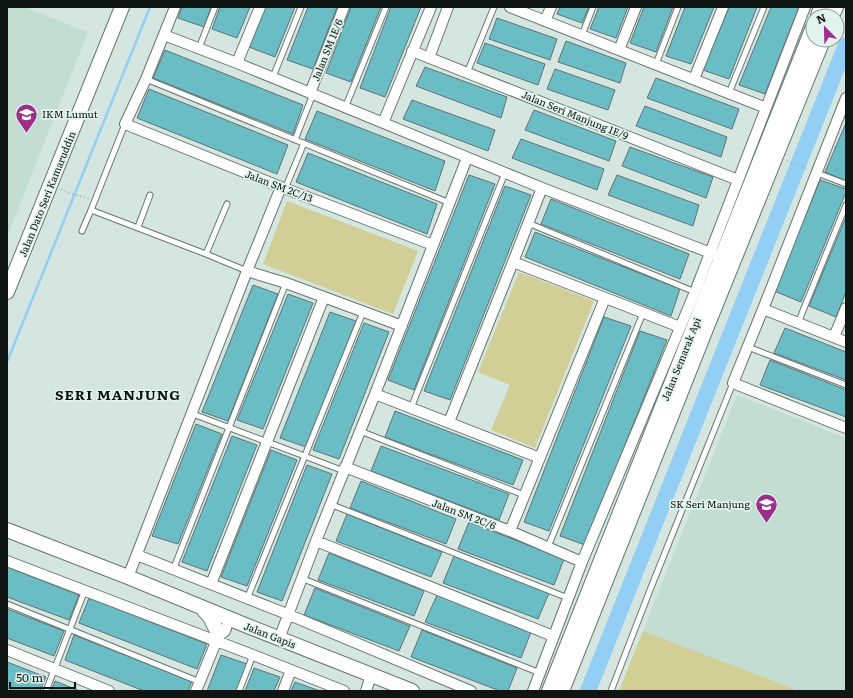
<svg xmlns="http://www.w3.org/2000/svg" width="853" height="698" font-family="Literata,serif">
<rect width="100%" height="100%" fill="#d4e6df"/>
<path fill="#c3ddd3" d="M7,7H24L88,32L7,237Z
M737,395L846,438V691H619Z"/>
<path fill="#d1cf95" d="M287,201L418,251L393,314L263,264Z
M519,272L594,301L535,448L491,430L510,385L478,372Z
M643,631L794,689L793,691H619Z"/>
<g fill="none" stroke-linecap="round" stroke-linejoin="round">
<path stroke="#93cff5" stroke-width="2.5" d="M7,362L150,7"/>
<path stroke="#93cff5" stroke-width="16" d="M588,691L846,45"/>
</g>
<path fill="#6bbdc5" stroke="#617274" d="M182,7H211L204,27L178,18Z
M220,7H250L237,38L212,29Z
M265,7H295L275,57L249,47Z
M308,7H337L313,69L287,60Z
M351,7H381L351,82L326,73Z
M391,7H421L385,97L360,88Z
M560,7H589L582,23L557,14Z
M599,7H628L616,38L590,29Z
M644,7H673L656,52L630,43Z
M685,7H714L691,64L666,56Z
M729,7H757L729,79L703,70Z
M771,7H799L765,94L739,85Z
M497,18L557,39L550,60L489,39Z
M566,41L626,63L620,83L558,62Z
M485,43L545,64L538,85L477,63Z
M165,50L303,105L293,134L153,78Z
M425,67L507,97L501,118L416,86Z
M555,69L615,90L608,110L547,89Z
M656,78L739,109L732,129L647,98Z
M149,89L288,145L277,174L137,118Z
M412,100L495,130L488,151L403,119Z
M645,106L727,137L721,157L636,126Z
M534,110L616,141L609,161L525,130Z
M317,111L445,161L435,191L305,139Z
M846,123V181L825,172Z
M521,139L604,169L597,190L512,158Z
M630,147L713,177L706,198L622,166Z
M308,153L437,204L427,234L296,182Z
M469,175L495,184L414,390L388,380Z
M617,175L699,205L693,226L608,195Z
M820,180L846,189V192L801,302L774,291Z
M505,186L531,195L450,400L424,391Z
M551,199L689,254L680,279L541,224Z
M846,217V292L836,317L809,306Z
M535,232L680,289L671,316L525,257Z
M253,285L278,294L228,421L202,412Z
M288,294L313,303L263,429L237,420Z
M330,312L356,321L306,447L280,438Z
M604,317L631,326L549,531L524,522Z
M364,323L389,332L339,459L313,450Z
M785,328L846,352V380L774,353Z
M640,331L667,340L585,545L560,536Z
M770,360L846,390V417L760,385Z
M395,411L523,460L513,485L385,437Z
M196,424L222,434L178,544L152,536Z
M232,436L257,445L207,571L182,562Z
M381,446L509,494L499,520L371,471Z
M271,450L297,460L247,586L221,577Z
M307,465L332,474L282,601L257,592Z
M361,481L456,519L446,544L350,508Z
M347,514L442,552L431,577L336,541Z
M469,522L564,559L554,585L458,549Z
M329,553L424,591L414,616L318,580Z
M454,556L549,593L538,619L443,583Z
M7,567L79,595L69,620L7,597Z
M315,588L410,626L399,651L304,615Z
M437,595L531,632L521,658L425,622Z
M89,598L207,644L197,669L79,623Z
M7,609L64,631L54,656L7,638Z
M422,630L517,668L508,691H500L411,657Z
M74,635L192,681L188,691H144L65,660Z
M221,655L247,664L236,691H207Z
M7,662L46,677L40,691H7Z
M254,668L280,677L274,691H245Z
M55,681L80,691H51Z
M295,682L320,691H291Z"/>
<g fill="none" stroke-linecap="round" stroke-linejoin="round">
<defs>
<path id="lane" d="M582,35L593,7
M199,48L215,7
M656,64L678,7
M467,73L494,7
M273,77L301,7
M146,79L450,203
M729,93L764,7
M345,108L386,7
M295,140L313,94
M817,173L846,184
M285,189L304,143
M91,210L206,254L247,271
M528,223L695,292
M138,227L150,195
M82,231L91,210L125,124
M206,254L227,204
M798,323L846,205
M748,347L846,385
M411,408L505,173
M193,414L344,471
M360,431L524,495
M330,504L568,598
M548,547L643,313
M173,570L286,283
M301,578L540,673
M247,599L363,312
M7,604L200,682
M46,691L85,590
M239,691L253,655
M611,691L650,590L733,383"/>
<path id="street" d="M175,7L146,79L125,124L281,187L433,245
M510,7L766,108
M545,21L551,7
M164,35L237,63L542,188L716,255
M619,50L636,7
M412,51L738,180
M429,58L448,7
M237,63L260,7
M694,79L723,7
M310,93L344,7
M846,98L763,309L733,383L846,428
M383,123L431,7
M513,262L680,327
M247,271L286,283L402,326
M763,309L846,342
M834,337L846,308
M375,394L540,458
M449,422L513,262L542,188
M345,467L510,531L582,562
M510,531L605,298
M316,541L553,636
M137,555L287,614L471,691
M7,561L253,655L344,691
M128,577L247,271L281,187
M211,584L324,297
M279,639L316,541L375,394L467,158
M7,650L109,691
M196,691L218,637L225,631L229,619
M283,691L291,670
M366,691L371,675
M533,691L582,562L695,292L805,7"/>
<path id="secondary" d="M818,16L821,7
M832,16L836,7
M7,292L122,7
M7,530L128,577L245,625L412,691
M202,608L210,617L217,631
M549,691L813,27
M562,691L708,324L823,40"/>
</defs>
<use href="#lane" stroke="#65756f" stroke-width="7"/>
<use href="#street" stroke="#65756f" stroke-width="12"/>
<use href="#secondary" stroke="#65756f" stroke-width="16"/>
<path stroke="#97a5a0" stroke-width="1.5" stroke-dasharray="1 3" stroke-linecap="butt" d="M787,161L808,169
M61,190L89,199"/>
<use href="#lane" stroke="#fff" stroke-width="5"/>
<use href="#street" stroke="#fff" stroke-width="10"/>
<use href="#secondary" stroke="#fff" stroke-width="14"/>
</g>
<defs>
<symbol id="university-pin" viewBox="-11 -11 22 30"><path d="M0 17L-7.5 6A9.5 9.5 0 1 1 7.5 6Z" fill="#9e2d8b" stroke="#e1f3ec"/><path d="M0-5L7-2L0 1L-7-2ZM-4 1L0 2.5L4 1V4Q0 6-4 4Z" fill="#fff"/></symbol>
<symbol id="school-pin" viewBox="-11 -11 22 30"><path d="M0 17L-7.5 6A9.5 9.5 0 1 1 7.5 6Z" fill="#9e2d8b" stroke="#e1f3ec"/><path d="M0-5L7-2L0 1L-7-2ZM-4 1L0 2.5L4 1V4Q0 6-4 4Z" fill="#fff"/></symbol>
</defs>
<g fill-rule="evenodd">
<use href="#university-pin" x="14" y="102" width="25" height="34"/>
<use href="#school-pin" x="754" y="492" width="25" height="34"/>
</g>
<g text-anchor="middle" stroke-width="3.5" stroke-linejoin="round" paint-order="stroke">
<g font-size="10" fill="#0f1513" stroke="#e1f3ec">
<text transform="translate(327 50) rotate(-68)" y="4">Jalan SM 1E/6</text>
<text transform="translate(575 115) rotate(22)" y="4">Jalan Seri Manjung 1E/9</text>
<text transform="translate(279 186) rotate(21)" y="4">Jalan SM 2C/13</text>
<text transform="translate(47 194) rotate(-68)" y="4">Jalan Dato Seri Kamaruddin</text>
<text transform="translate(681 359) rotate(-68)" y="4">Jalan Semarak Api</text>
<text transform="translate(464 514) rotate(21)" y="4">Jalan SM 2C/6</text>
<text transform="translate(270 635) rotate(21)" y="4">Jalan Gapis</text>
</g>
<g font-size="10" fill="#0f1513" stroke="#e1f3ec" text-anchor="start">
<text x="42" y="118">IKM Lumut</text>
<text x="750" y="508" text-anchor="end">SK Seri Manjung</text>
</g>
<g font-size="14" font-weight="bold" letter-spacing="1" fill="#0f1513" stroke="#e1f3ec">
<text x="118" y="400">SERI MANJUNG</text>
</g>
</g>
<rect width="853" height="698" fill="none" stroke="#0f1513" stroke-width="16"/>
<g transform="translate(825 28) rotate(337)"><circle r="19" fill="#e1f3ec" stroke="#8d9a95"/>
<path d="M0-3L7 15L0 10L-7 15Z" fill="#9e2d8b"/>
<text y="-6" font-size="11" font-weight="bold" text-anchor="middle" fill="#0f1513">N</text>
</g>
<path d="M10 682v6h65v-6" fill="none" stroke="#0f1513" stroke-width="2"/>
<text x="16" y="682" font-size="12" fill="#0f1513" stroke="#e1f3ec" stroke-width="3" paint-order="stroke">50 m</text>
</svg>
